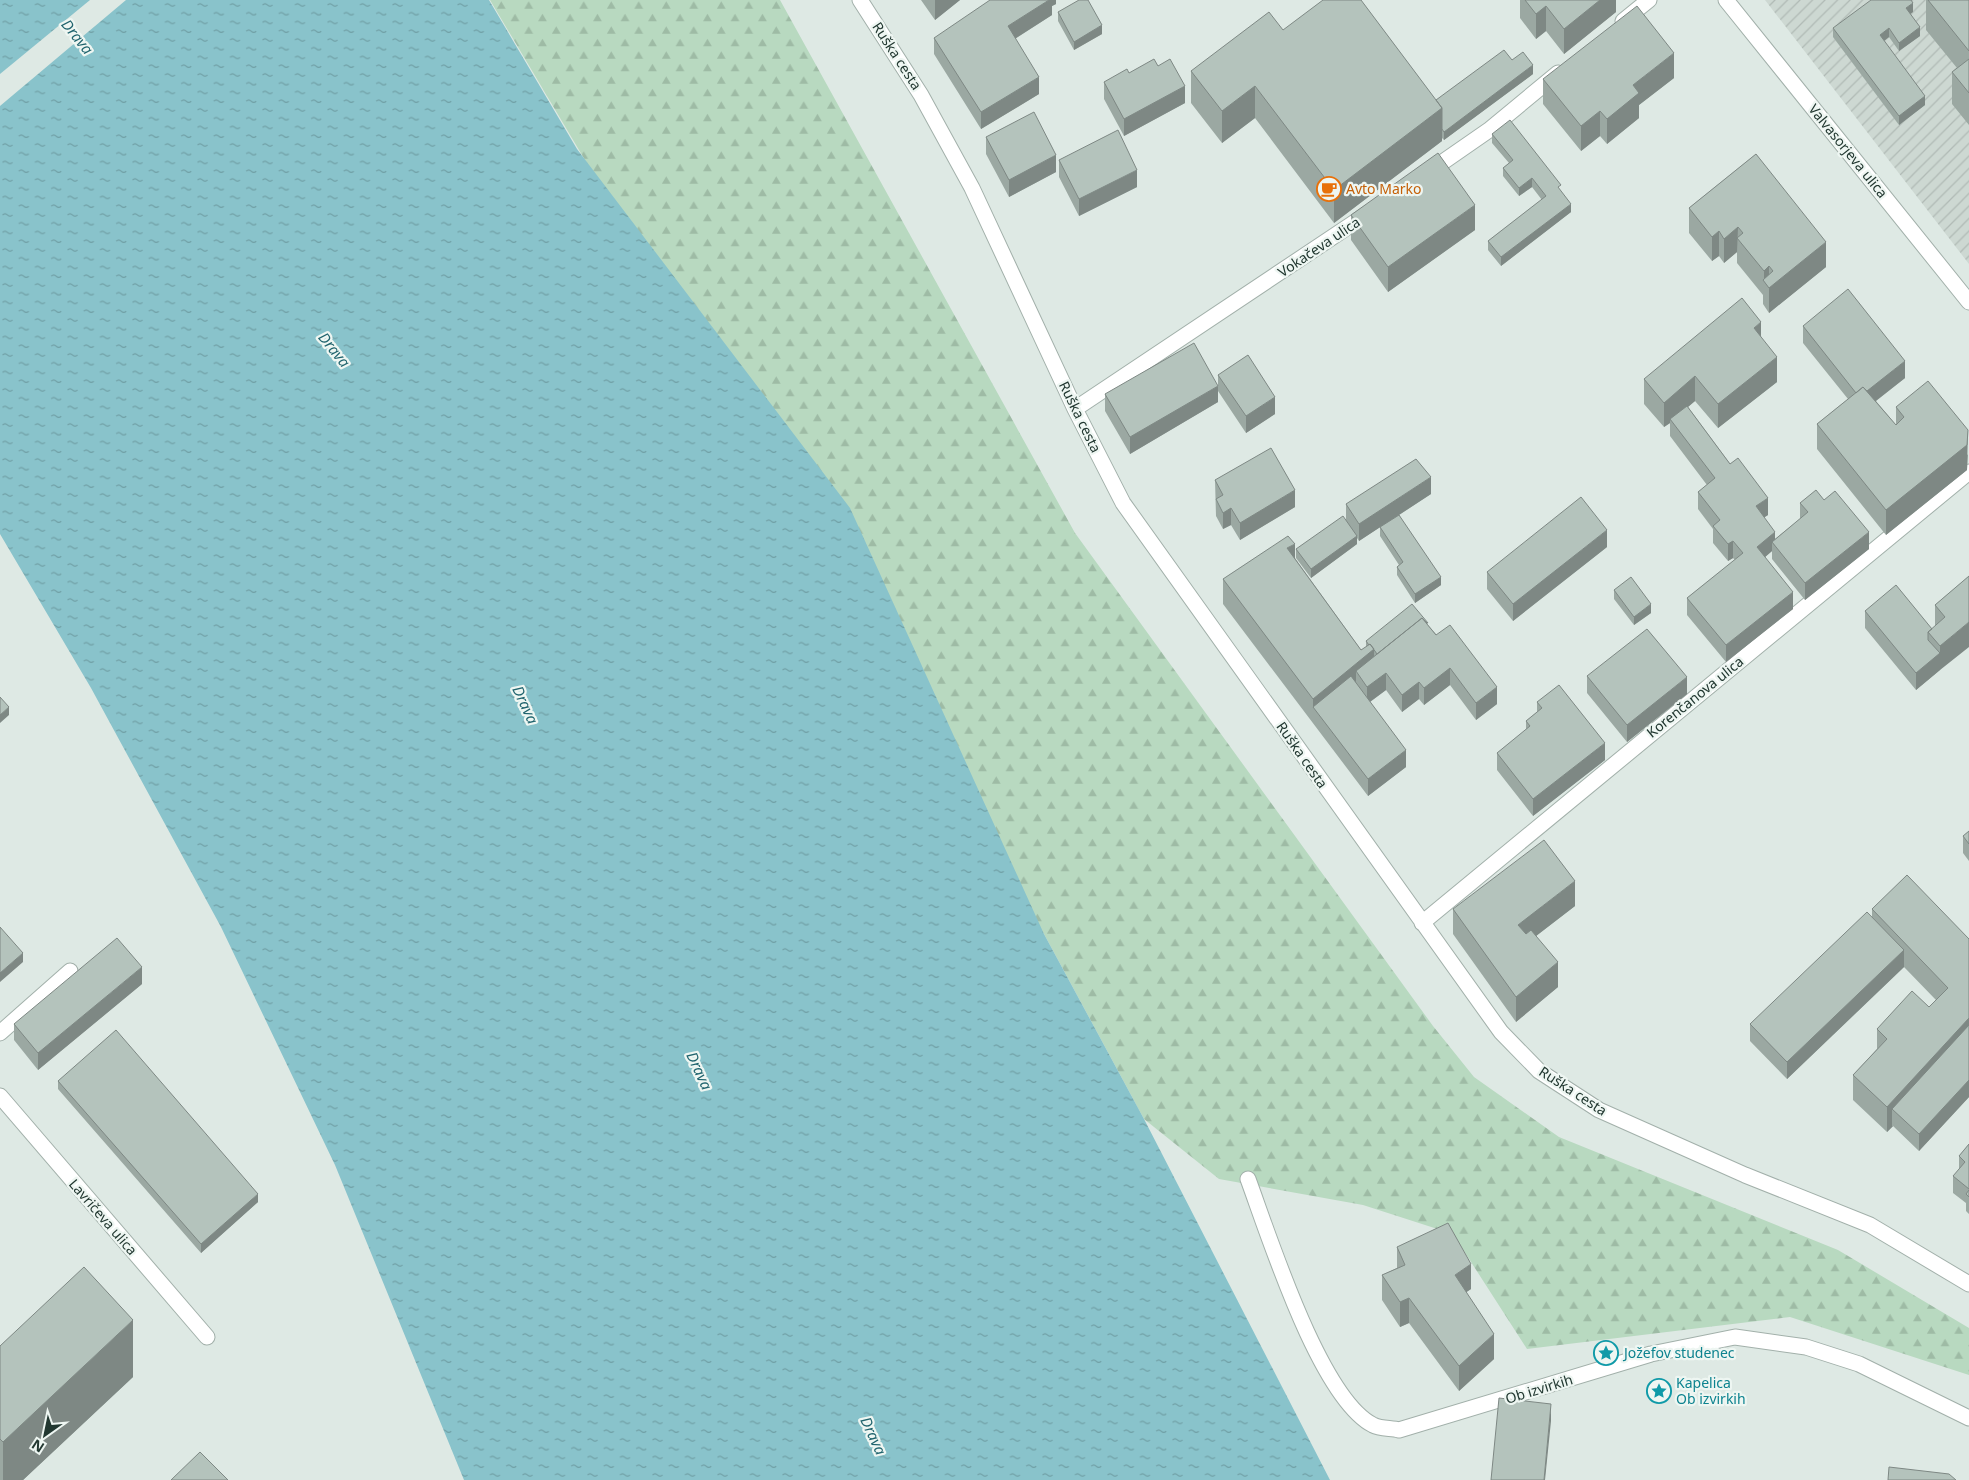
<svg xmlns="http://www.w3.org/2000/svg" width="1969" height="1480" font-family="'Noto Sans',sans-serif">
<defs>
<pattern id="industrial-furrows" width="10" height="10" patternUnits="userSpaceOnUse" patternTransform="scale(1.25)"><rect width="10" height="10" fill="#cdd8d2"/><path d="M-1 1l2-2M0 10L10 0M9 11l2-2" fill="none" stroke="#b0bab5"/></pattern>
<pattern id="forest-firs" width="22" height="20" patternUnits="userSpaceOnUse" patternTransform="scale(1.25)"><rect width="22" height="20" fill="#b8d9c0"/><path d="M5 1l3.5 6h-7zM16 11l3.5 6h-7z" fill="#9ebba5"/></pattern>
<pattern id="water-ripples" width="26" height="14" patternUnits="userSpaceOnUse" patternTransform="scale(1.25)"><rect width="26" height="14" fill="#89c3cb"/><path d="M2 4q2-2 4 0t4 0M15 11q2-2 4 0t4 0" fill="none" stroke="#709fa5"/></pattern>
</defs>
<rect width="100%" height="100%" fill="#dee9e4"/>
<path fill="url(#industrial-furrows)" d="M1765,0H1969V264Z"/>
<path fill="url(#forest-firs)" d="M490,0H780L1075,533L1433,1026L1474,1077L1559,1137L1838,1250L1969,1328V1375L1790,1317L1527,1349L1453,1234L1363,1205L1219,1179L1144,1119L1044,934Z"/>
<path fill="url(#water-ripples)" d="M0,0H489L577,149L850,508L1044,934L1144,1119L1330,1480H464L335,1165L221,927L91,688L0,534Z"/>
<path fill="#dee9e4" d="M90,0H126L0,106V74Z"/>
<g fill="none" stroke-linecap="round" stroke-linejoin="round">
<defs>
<path id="minor" d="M860,0L921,95L972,188L1075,409L1123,503L1501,1032L1539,1071L1599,1110L1745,1175L1870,1225L1969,1284
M1726,0L1969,302
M1623,21L1649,0
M1427,173L1489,130L1558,73
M1075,409L1367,214
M1422,923L1969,472
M0,1033L70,971
M0,1096L207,1337
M1248,1179C1269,1236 1320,1398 1373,1425C1380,1429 1392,1428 1399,1430L1651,1354L1735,1337L1806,1347L1859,1364L1969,1418"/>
</defs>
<use href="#minor" stroke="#a2b0aa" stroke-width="17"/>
<use href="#minor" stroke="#fff" stroke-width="15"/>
</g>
<path fill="#9ba8a2" d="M921,0H960L935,20Z
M1056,0V4L1052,6V15L1015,39L1039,94L981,129L934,54V38Z
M1520,0H1616V12L1564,54L1546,31L1536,39L1520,18Z
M1926,0H1969V125L1952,104V72L1957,68L1926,30Z
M1058,12L1102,34L1074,50L1058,21Z
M1913,12L1910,14L1920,36L1899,51L1889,37L1884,41L1925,105L1899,125L1833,37V28Z
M1283,30L1436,100L1512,60L1533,74L1444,140L1442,138V141L1334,223L1255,118L1222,143L1191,103V71Z
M1158,66L1185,103L1124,136L1104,99V82Z
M1674,78L1639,105V118L1607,144L1600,136L1581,151L1543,104V79Z
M1492,134L1561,191L1571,212L1501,266L1488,250V241L1542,200L1532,187L1519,196L1503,176V168L1509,163L1492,143Z
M986,137L1056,172L1009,197L986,154Z
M1756,154L1826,267L1769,313L1763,304V295L1737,263V252L1724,263L1719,256L1712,261L1689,233V208Z
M1059,160L1137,187L1079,216L1059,177Z
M1351,215L1475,230L1388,292L1351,240Z
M1803,326L1905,378L1876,401L1896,425V407L1968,455L1967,470L1886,535L1817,449V424L1848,399L1803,343Z
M1761,338L1777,382L1718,428L1695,401L1688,407L1768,515L1764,517L1775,539L1800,519V503L1824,500L1869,549L1805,600L1772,559V551L1765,557L1793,609L1726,662L1687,615V598L1735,560L1733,558L1728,561L1713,543V529L1698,509V492L1707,485L1670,436V423L1664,427L1644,404V379Z
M1218,375L1275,414L1246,433L1218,391Z
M1105,394L1218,402L1130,454L1105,411Z
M1215,480L1295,507L1240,540L1231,525L1223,529L1216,516Z
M1431,494L1399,515L1441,585L1415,603L1397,575V567L1399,565L1380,536V527L1359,541L1357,538V544L1311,578L1296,558V549L1346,520V504Z
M1607,547L1513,621L1487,589V572Z
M1295,558L1361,650L1366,647V641L1428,625L1497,704L1476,720L1450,685L1424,705L1419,699L1402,712L1386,690L1370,702L1406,767L1368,796L1223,604V579Z
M1969,576L1940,670L1916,690L1865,628V611L1932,629L1935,626V605Z
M1614,590L1651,613L1634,625L1614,599Z
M1587,676L1687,694L1627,742L1587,693Z
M1537,702L1605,760L1533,816L1497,770V753L1526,730V721L1537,712Z
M1969,831V861L1963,853V836Z
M1575,906L1536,936L1558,987L1516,1022L1453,934V909Z
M1872,909L1969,939V1097L1919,1151L1893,1126L1887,1132L1853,1100V1075L1877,1049V1029L1929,1007L1936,1000L1904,967L1787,1079L1750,1041V1024L1872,918Z
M142,984L38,1070L14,1040V1024Z
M58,1081L258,1202L201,1253L58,1089Z
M1969,1144V1214L1966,1211V1203L1953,1193V1176L1959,1170V1156Z
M1397,1247L1471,1289L1466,1292L1494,1359L1459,1391L1409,1323L1400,1327L1382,1300V1275L1397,1268Z
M0,1346L133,1377L23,1480H0Z"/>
<path fill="#7e8884" d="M935,0H960L935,20Z
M1049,0H1056V4L1052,6V15L1008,43V26Z
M1600,0H1616V12L1564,54V29Z
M1913,3V12L1906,17V8Z
M1546,6V31L1536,39V14Z
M1102,25V34L1074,50V42Z
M1920,27V36L1899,51V43Z
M1889,28V37L1880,44V35Z
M1674,53V78L1639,105V118L1607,144V119L1633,85Z
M1533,65V74L1444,140V132Z
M1039,77V94L981,129V112Z
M1185,86V103L1124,136V119Z
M1255,86V118L1222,143V111Z
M1925,96V105L1899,125V116Z
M1442,108V141L1334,223V190Z
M1600,111V136L1581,151V126Z
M1056,155V172L1009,197V180Z
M1137,170V187L1079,216V199Z
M1532,178V187L1519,196V188Z
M1571,204V212L1501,266V257Z
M1475,205V230L1388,292V267Z
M1738,227L1737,252L1724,263V239Z
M1719,231V256L1712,261V237Z
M1826,242V267L1769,313V288L1764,281V271L1769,266V288Z
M1761,322V346L1754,328Z
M1777,357V382L1718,428V404Z
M1905,361V378L1859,414V397Z
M1695,376V401L1671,421L1670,419V423L1664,427V403Z
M1218,386V402L1130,454V437Z
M1275,397V414L1246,433V416Z
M1968,430L1967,470L1886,535V510Z
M1431,477V494L1359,541V524Z
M1295,490V507L1240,540V523Z
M1768,498V515L1756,523V506Z
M1231,508V525L1223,529V513Z
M1607,530V547L1513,621V604Z
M1775,532V546L1772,542V551L1757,564V547Z
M1869,532V549L1805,600V583Z
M1357,536V544L1311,578V569Z
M1733,541V558L1728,561V544Z
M1295,544V568L1287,548Z
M1441,577V585L1415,603V594Z
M1793,592V609L1726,662V645Z
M1651,604V613L1634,625V617Z
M1969,622V647L1940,670V646Z
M1374,649V674L1356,671V689L1313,707V699Z
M1940,653V670L1916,690V673Z
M1450,668V685L1424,705V688Z
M1386,673V690L1367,704V687Z
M1687,677V694L1627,742V725Z
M1419,682V699L1402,712V695Z
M1497,687V704L1476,720V703Z
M9,707V715L0,723V715Z
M1605,743V760L1533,816V799Z
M1406,750V767L1368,796V779Z
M1575,881V906L1518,950V925Z
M1904,950V967L1787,1079V1062Z
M23,953V962L0,982V973Z
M1558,962V987L1516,1022V997Z
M142,967V984L38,1070V1053Z
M1969,1018V1042L1892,1109V1126H1893L1887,1132V1107Z
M1969,1080V1097L1919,1151V1134Z
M258,1194V1202L201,1253V1244Z
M1471,1264V1289L1455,1300V1275Z
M1409,1298V1323L1400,1327V1302Z
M133,1320V1377L23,1480H3V1442Z
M1494,1334V1359L1459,1391V1366Z
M1551,1404V1421L1545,1480H1544Z"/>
<path fill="#b4c3bc" stroke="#7e8884" d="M990,0H1049L1008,26L1039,77L981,112L934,38Z
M1079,0H1088L1102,25L1074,42L1058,12Z
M1323,0H1361L1442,108L1334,190L1255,86L1222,111L1191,71L1269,12L1283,30Z
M1525,0H1600L1564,29L1546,6L1536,14Z
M1871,0H1911L1913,3L1906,8L1920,27L1899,43L1889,28L1880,35L1925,96L1899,116L1833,28Z
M1928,0H1969V51Z
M1637,6L1674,53L1633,85L1639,93L1607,119L1600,111L1581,126L1543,79Z
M1504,50L1512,60L1523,52L1533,65L1444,132L1442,129V108L1436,100Z
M1154,59L1158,66L1170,59L1185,86L1124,119L1104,82L1127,69L1129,73Z
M1969,59V93L1952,72Z
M1034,112L1056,155L1009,180L986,137Z
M1510,120L1561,185L1558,187L1571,204L1501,257L1488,241L1546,196L1532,178L1519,188L1503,168L1513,160L1492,134Z
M1118,130L1137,170L1079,199L1059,160Z
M1438,153L1475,205L1388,267L1351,215Z
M1756,154L1826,242L1769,288L1763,280L1773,271L1769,266L1764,271L1737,238L1743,233L1738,227L1724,239L1719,231L1712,237L1689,208Z
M1848,289L1905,361L1867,391L1863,387L1856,393L1803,326Z
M1742,298L1761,322L1754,328L1777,357L1718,404L1695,376L1664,403L1644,379Z
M1194,343L1218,386L1130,437L1105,394Z
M1248,355L1275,397L1246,416L1218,375Z
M1928,381L1968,430L1967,445L1886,510L1817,424L1863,387L1896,425L1904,417L1896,407Z
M1687,406L1730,464L1738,458L1768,498L1756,506L1775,532L1757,547L1793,592L1726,645L1687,598L1743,553L1733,541L1728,544L1713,526L1720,520L1698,492L1715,478L1670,419Z
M1271,448L1295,490L1240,523L1231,508L1223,513L1216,499L1223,495L1215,480Z
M1416,459L1431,477L1359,524L1346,504Z
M1816,490L1824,500L1835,491L1869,532L1805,583L1772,542L1808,512L1800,503Z
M1581,497L1607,530L1513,604L1487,572Z
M1399,515L1441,577L1415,594L1397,567L1403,562L1380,527Z
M1343,516L1357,536L1311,569L1296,549Z
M1288,536L1295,544L1287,548L1361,650L1370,644L1374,649L1313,699L1223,579Z
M1969,576V622L1940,646L1928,632L1945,617L1935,605Z
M1631,577L1651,604L1634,617L1614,590Z
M1896,585L1932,629L1928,632V640L1940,653L1916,673L1865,611Z
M1412,604L1428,623H1427L1422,618L1377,654L1370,644L1369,645L1366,641Z
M1422,618L1436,635L1450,625L1497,687L1476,703L1450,668L1424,688L1419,682L1402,695L1386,673L1367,687L1356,671Z
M1647,629L1687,677L1627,725L1587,676Z
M1351,676L1406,750L1368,779L1313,707Z
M1559,685L1605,743L1533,799L1497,753L1530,726L1526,721L1542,708L1537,702Z
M0,697L9,707L0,715Z
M1969,831V844L1963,836Z
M1544,840L1575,881L1518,925L1526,934L1531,930L1558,962L1516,997L1453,909Z
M1907,875L1969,939V1018L1887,1107L1853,1075L1887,1039L1877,1029L1912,991L1929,1007L1948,988L1872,909Z
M1867,912L1904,950L1787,1062L1750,1024Z
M0,927L23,953L0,973Z
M117,938L142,967L38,1053L14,1024Z
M1969,1025V1080L1919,1134L1892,1109Z
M116,1030L258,1194L201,1244L58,1081Z
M1969,1144V1189L1953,1176L1965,1162L1959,1156Z
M1969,1190V1197L1966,1194Z
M1448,1223L1471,1264L1455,1275L1494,1334L1459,1366L1409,1298L1400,1302L1382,1275L1405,1265L1397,1247Z
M84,1267L133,1320L3,1442L0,1439V1346Z
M1499,1398L1551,1404L1544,1480H1491Z
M200,1452L228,1480H171Z
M1889,1467L1949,1474L1956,1480H1888Z"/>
<defs>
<symbol id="cafe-ring" viewBox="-11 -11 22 22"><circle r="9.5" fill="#eef6f2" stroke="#e8710a" stroke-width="1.5"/><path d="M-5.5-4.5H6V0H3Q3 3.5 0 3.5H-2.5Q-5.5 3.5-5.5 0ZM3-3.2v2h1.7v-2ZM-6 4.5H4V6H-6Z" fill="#e8710a"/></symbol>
<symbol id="sight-ring" viewBox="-11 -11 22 22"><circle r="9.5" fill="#eef6f2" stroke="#0f9aa8" stroke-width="1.5"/><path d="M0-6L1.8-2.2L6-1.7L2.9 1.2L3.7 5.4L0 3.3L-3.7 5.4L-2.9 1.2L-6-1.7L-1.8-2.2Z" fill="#0f9aa8"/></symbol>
</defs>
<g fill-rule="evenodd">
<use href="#cafe-ring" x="1315" y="175" width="28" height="28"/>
<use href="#sight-ring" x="1592" y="1339" width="28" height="28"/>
<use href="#sight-ring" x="1645" y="1377" width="28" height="28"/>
</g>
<g text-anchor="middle" stroke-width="4.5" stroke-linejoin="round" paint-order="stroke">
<g font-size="14" fill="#213730" stroke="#eef6f2">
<text transform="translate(897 56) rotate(57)" y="5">Ruška cesta</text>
<text transform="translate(1848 151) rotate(51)" y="5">Valvasorjeva ulica</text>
<text transform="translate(1319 247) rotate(-34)" y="5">Vokačeva ulica</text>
<text transform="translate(1080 417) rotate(64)" y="5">Ruška cesta</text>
<text transform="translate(1695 697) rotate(-39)" y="5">Korenčanova ulica</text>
<text transform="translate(1302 755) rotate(55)" y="5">Ruška cesta</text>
<text transform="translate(1573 1091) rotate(33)" y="5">Ruška cesta</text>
<text transform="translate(103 1217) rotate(49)" y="5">Lavričeva ulica</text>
<text transform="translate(1539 1389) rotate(-17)" y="5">Ob izvirkih</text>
</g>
<g font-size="14" fill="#c56008" stroke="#eef6f2" text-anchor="start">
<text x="1346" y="194">Avto Marko</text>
</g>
<g font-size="14" fill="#0d838f" stroke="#eef6f2" text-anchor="start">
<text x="1624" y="1358">Jožefov studenec</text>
<text x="1676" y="1388">Kapelica<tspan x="1676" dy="16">Ob izvirkih</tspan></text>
</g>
<g font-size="15" font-style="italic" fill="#20646e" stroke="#eef6f2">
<text transform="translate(77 37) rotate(51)" y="5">Drava</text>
<text transform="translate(334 350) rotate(51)" y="5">Drava</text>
<text transform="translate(525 705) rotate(65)" y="5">Drava</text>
<text transform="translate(699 1071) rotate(65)" y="5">Drava</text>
<text transform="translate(873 1436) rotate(65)" y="5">Drava</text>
</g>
</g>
<g transform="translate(45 1435) rotate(213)" stroke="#eef6f2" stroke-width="4" paint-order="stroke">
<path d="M0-4L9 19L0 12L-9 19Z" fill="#213730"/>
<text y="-8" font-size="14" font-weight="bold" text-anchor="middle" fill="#213730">N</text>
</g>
</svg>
